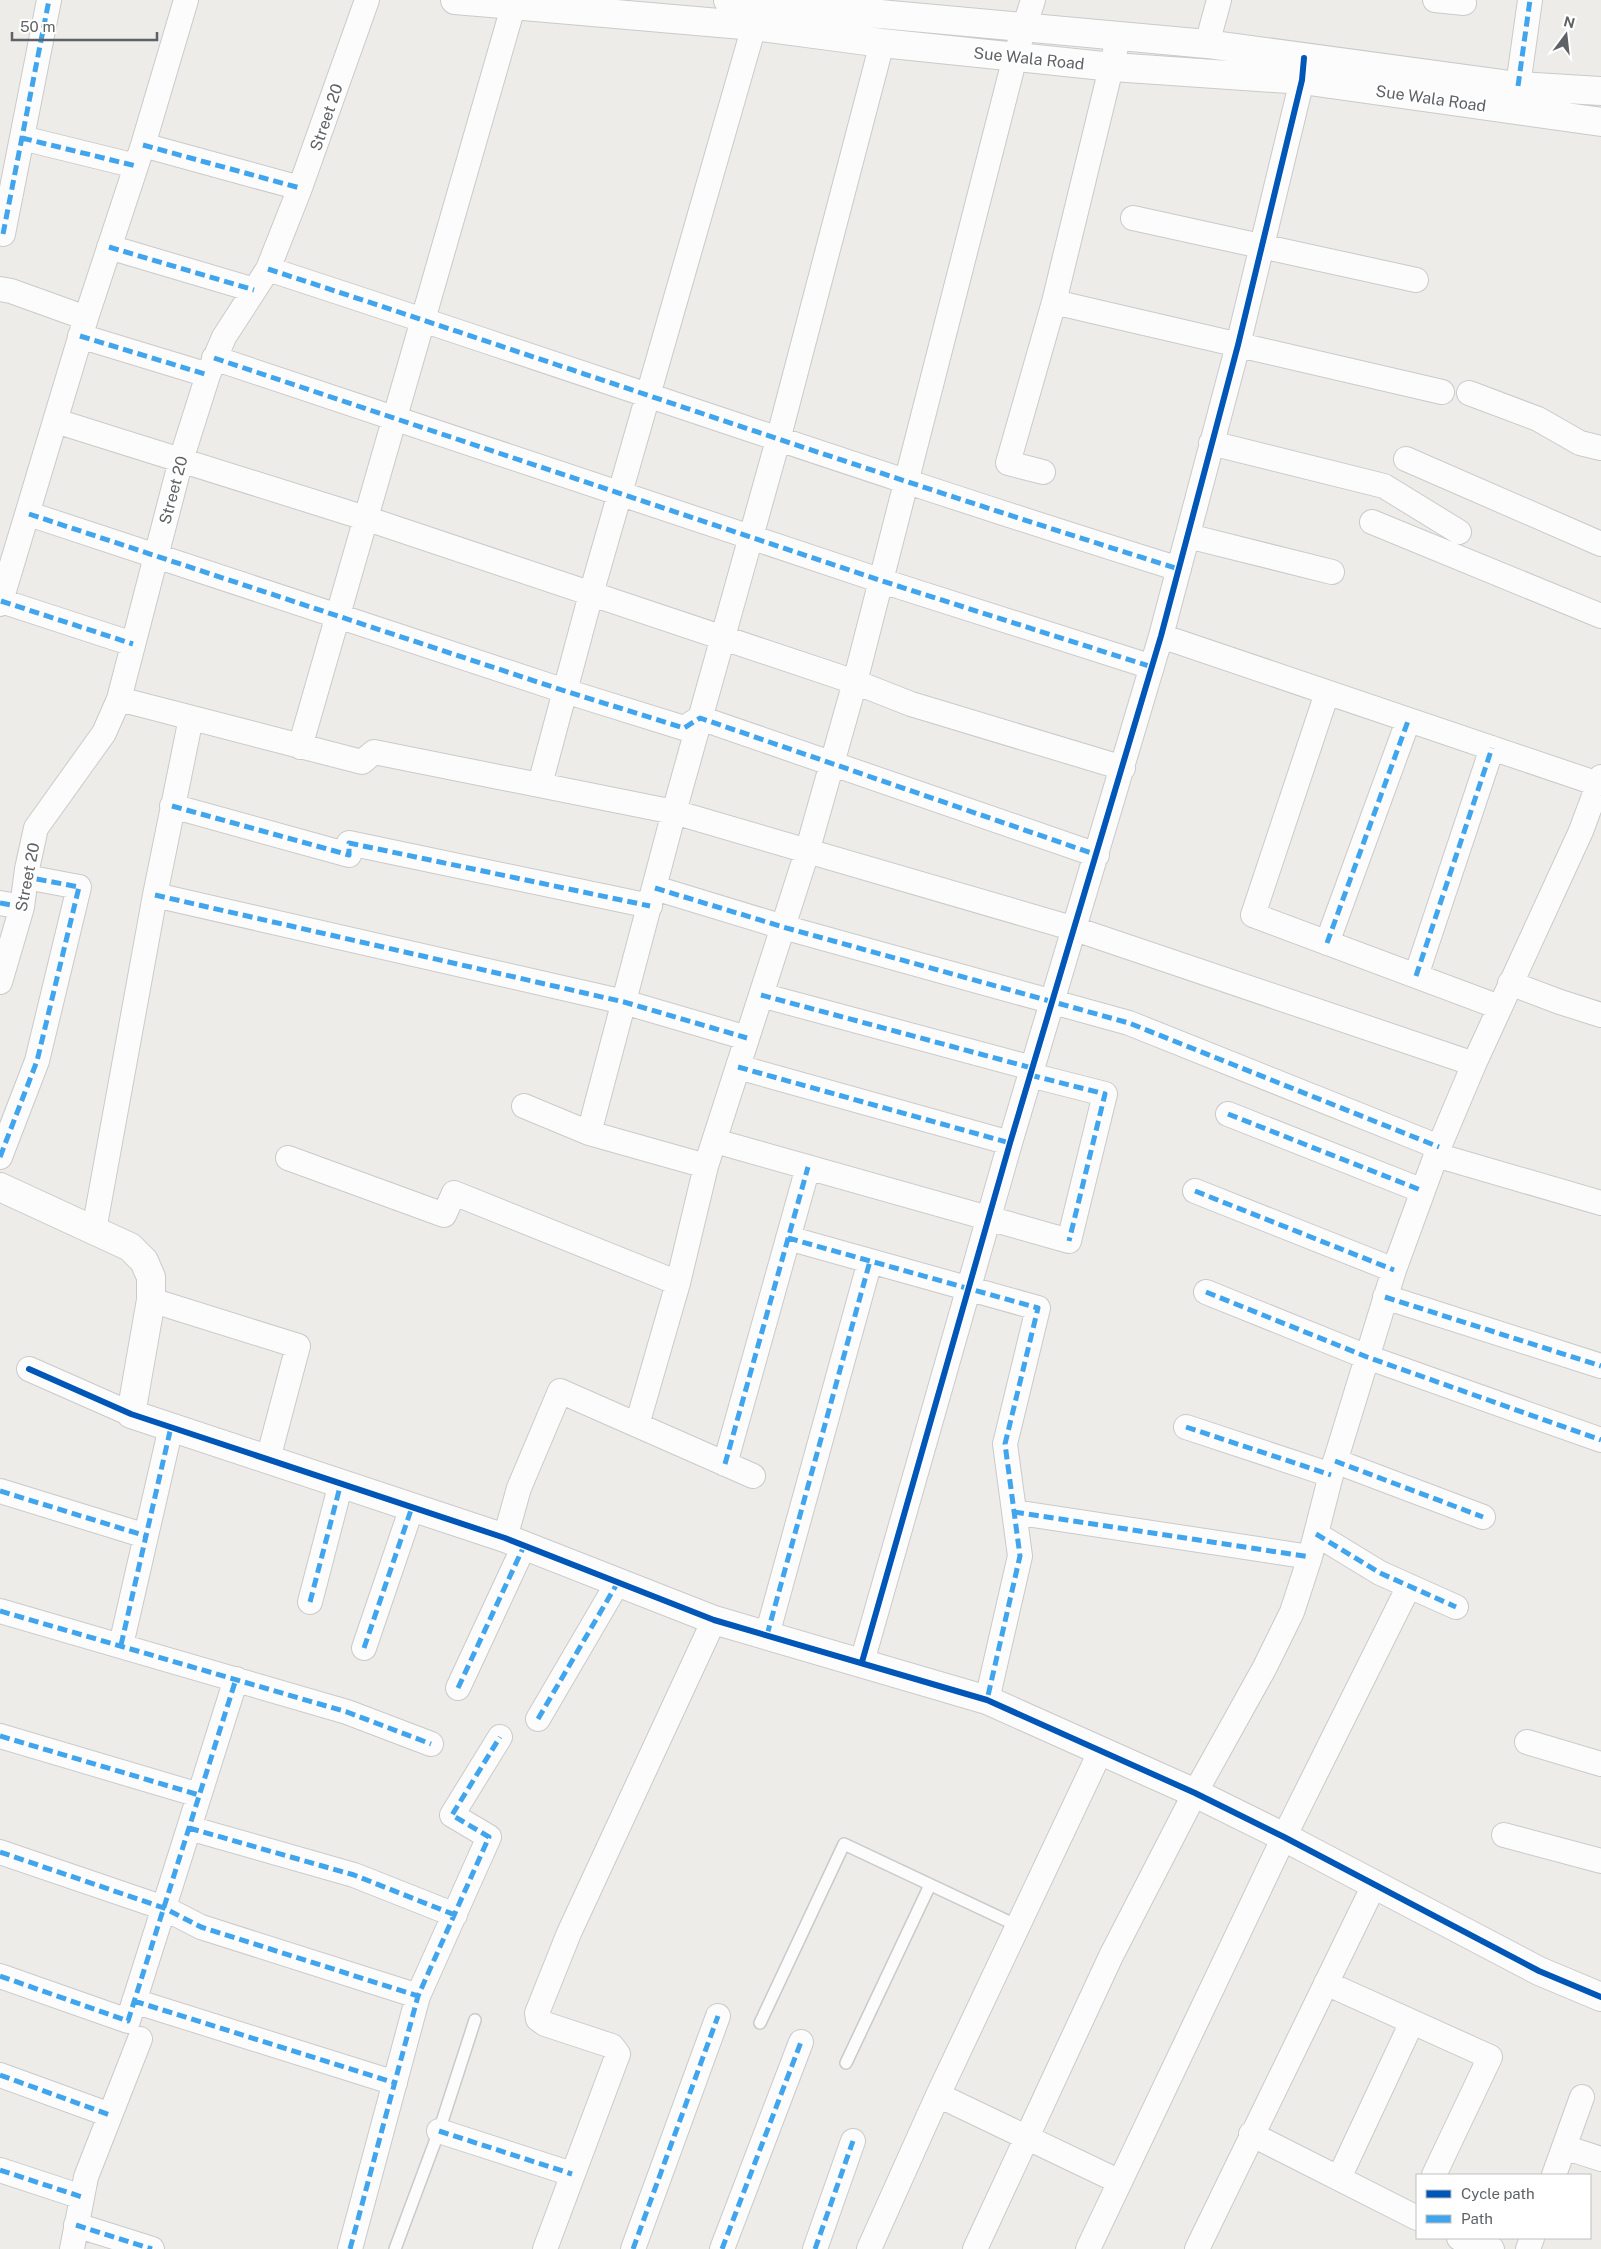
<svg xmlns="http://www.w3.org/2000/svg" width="1601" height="2249" font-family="'Public Sans',sans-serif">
<rect width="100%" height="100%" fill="#edece8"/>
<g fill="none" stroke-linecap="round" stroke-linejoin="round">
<defs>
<path id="lane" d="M760,2023L844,1844L1018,1926
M846,2063L930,1885
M395,2249L439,2131L475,2020"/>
<path id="street" d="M1435,0L1464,3
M1207,44L1219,0
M1518,86L1530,0
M22,138L136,166
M143,145L300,188
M1133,218L1416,280
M3,234L49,0
M109,247L254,290
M268,269C572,368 874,474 1179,569
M0,289L11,291L86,318
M1054,302L1442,392
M80,336L208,375
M214,358L879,580L1152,667
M1469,393L1538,419L1580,443L1601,448
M56,421L365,518L855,682L911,704L1123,768
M1211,443L1384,486L1459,532
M1406,459L1601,544
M1043,472L1008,463L1054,302L1119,35
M29,514L565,691L684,728L700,718L1097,855
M1372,522L1601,616
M1188,536L1332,572
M1,601L133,644
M0,604L86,318L143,145L186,0
M1161,636L1598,784
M1327,693L1253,915L1499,1007
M119,699L362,762L374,752L674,812L1075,929L1474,1064
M300,747L515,0
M540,784L591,594L754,26L753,9
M172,806L349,855V843L650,906
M655,888L783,927L1129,1023L1439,1147
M155,895L624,1002L747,1038
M0,903L22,907
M1327,943L1408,721
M1416,976L1492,748
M0,982L22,907L27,869L36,828L104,733L119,699L181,460L208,375L224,337L268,269L300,188L367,0
M1510,983L1560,1002L1601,1015
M761,995L1032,1068
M738,1067L1010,1143
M524,1106L589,1133L706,1166
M1228,1114L1423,1191
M589,1133L674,812L778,440L882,43
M715,1141L1069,1241L1105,1094L1030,1075
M1436,1155L1601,1203
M0,1157L37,1061L79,887L26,877
M288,1158L444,1215L454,1193L678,1283
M1195,1191L1394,1270
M94,1230L155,895L191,718
M788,1238L1038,1308L1005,1444L1020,1556L987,1700
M1206,1292L1367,1357L1601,1440
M1385,1297L1601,1366
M151,1300L298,1346L268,1459
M29,1369L131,1414
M637,1425L678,1283L706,1166L807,852L855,682L1015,57L1033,0
M1186,1427L1331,1475
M1335,1461L1483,1517
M725,1464L808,1167
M0,1491L146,1536
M1014,1512L1310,1557
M1316,1534L1380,1573L1456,1607
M505,1538L519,1488L560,1391L753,1476
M310,1602L341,1483
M0,1611L347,1712L431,1744
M767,1635L870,1261
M121,1645L171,1427
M364,1648L412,1507
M862,1662L1010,1143L1161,636L1238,345L1302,80L1304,61
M458,1688L524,1546
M538,1719L618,1582
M0,1736L199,1795
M1527,1742L1601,1764
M189,1828L354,1875L455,1915
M1504,1835L1601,1861
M0,1852L164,1908L201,1927L418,1996
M0,1976L128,2021L236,1679
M1326,1983L1490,2057L1434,2175
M134,2001L395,2083
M0,2075L110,2115
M938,2095L1120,2182
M439,2131L572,2174
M1251,2134L1417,2218
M1564,2147L1601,2159
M0,2170L82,2197
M1554,2175L1582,2097
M1339,2178L1412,2022
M76,2225L152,2249
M1459,2238L1492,2249
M72,2249L86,2177L140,2039
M350,2249L418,1996L489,1837L452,1815L500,1737
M545,2249L618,2054L612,2046L545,2024L538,2019L537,2013L569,1933L714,1620
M633,2249L718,2016
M722,2249L801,2042
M815,2249L853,2141
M869,2249L938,2095L1101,1750
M975,2249L1111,1956L1195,1793L1265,1667L1292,1612L1310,1557L1331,1475L1394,1270L1439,1147L1474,1064L1581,831L1601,777
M1088,2249L1284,1837L1409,1586
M1197,2249L1375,1883
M1528,2249L1532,2238"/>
<path id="secondary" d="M455,0L754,26L882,43L1113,67L1302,80L1601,122
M728,0L1207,44L1518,86L1601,91
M0,1187L130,1247L144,1261L151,1277V1300L131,1414L505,1538L714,1620L987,1700L1195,1793L1284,1837L1539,1971L1601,1997"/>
</defs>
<use href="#lane" stroke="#cacaca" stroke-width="14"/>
<use href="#street" stroke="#cacaca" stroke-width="26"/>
<use href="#secondary" stroke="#cacaca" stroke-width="30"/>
<use href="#lane" stroke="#fcfcfc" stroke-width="11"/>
<use href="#street" stroke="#fcfcfc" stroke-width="24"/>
<use href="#secondary" stroke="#fcfcfc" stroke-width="28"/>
<path stroke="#41a5ee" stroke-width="5" stroke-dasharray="10 5" stroke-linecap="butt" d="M1518,86L1530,0
M22,138L136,166
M143,145L300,188
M3,234L49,0
M109,247L254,290
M268,269C572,368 874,474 1179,569
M80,336L208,375
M214,358L879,580L1152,667
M29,514L565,691L684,728L700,718L1097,855
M1,601L133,644
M172,806L349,855V843L650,906
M655,888L783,927L1129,1023L1439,1147
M155,895L624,1002L747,1038
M0,903L22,907
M1327,943L1408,721
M1416,976L1492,748
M761,995L1032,1068
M738,1067L1010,1143
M1030,1075L1105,1094L1069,1241
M1228,1114L1423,1191
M0,1157L37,1061L79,887L26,877
M1195,1191L1394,1270
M788,1238L1038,1308L1005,1444L1020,1556L987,1700
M1206,1292L1367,1357L1601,1440
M1385,1297L1601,1366
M1186,1427L1331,1475
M1335,1461L1483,1517
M725,1464L808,1167
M0,1491L146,1536
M1014,1512L1310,1557
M1316,1534L1380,1573L1456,1607
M310,1602L341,1483
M0,1611L347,1712L431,1744
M767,1635L870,1261
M121,1645L171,1427
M364,1648L412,1507
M458,1688L524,1546
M538,1719L618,1582
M0,1736L199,1795
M189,1828L354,1875L455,1915
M0,1852L164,1908L201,1927L418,1996
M0,1976L128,2021L236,1679
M134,2001L395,2083
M0,2075L110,2115
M439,2131L572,2174
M0,2170L82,2197
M76,2225L152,2249
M350,2249L418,1996L489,1837L452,1815L500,1737
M633,2249L718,2016
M722,2249L801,2042
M815,2249L853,2141"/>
<defs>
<path id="cycleway" d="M29,1369L131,1414L505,1538L714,1620L987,1700L1195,1793L1284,1837L1539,1971L1601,1997
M862,1662L1010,1143L1161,636L1238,345L1302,80L1304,58"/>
</defs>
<use href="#cycleway" stroke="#fff" stroke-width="9"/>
<use href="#cycleway" stroke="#0057b8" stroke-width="6"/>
</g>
<g text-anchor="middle" stroke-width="4" stroke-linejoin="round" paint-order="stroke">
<g font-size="16" fill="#5e6165" stroke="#fff">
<text transform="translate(1029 58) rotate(6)" y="6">Sue Wala Road</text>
<text transform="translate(1431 98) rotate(8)" y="6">Sue Wala Road</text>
<text transform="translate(326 117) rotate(-71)" y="6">Street 20</text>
<text transform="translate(173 490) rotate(-75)" y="6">Street 20</text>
<text transform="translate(27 877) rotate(-79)" y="6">Street 20</text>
</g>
</g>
<rect x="1416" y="2174" width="175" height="65" fill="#ffffff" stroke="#bfc0c1"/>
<rect x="1426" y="2190" width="25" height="8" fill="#0057b8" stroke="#bfc0c1"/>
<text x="1461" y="2199" font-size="15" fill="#5e6165">Cycle path</text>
<rect x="1426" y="2215" width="25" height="8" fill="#41a5ee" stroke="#bfc0c1"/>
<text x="1461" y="2224" font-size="15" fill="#5e6165">Path</text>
<g transform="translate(1566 35) rotate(15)" stroke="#ffffff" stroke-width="4" paint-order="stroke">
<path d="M0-4L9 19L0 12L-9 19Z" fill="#5e6165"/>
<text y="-8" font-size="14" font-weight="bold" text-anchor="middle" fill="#5e6165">N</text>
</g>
<path d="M12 32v8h145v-8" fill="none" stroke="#5e6165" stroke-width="2.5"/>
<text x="20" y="32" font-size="15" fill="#5e6165" stroke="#ffffff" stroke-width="4" paint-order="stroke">50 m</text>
</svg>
